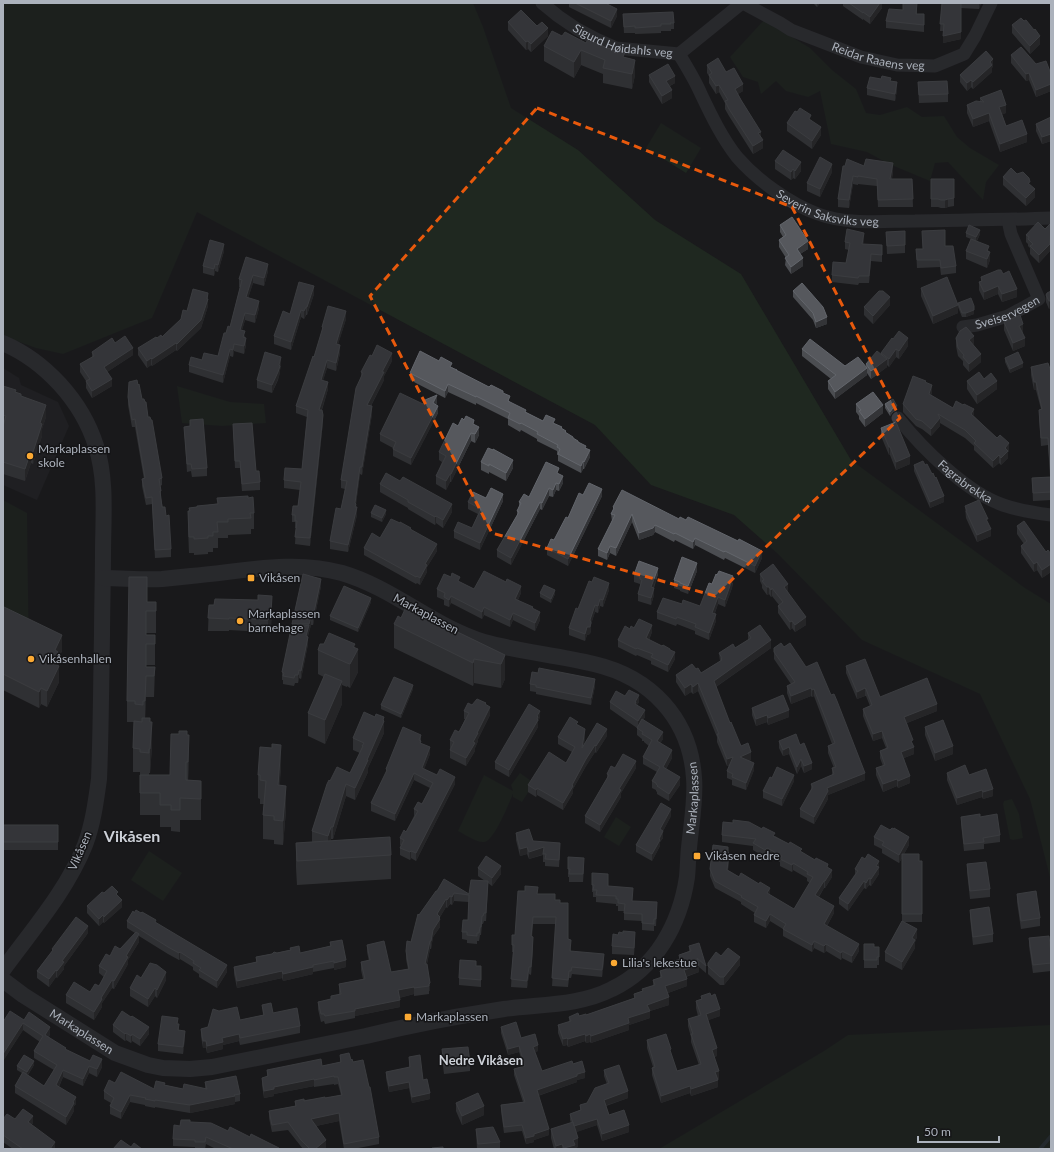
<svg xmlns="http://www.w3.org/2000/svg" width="1054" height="1152" font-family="Lato,sans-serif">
<rect width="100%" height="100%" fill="#1a1a1c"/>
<path fill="#26262a" d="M3,368L19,378L21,385L58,402L69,426L37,500L3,485Z"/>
<path fill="#1f2820" d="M3,3H473L483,27L511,108L578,150L655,220L741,274L851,460L1025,588L1051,604V881L1030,799L980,694L862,640L778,554L734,515L651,485L595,425L197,212L152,318L63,354L36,348L3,336Z
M764,20L810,48L832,70L856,89L866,113L880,115L907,107L922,117L944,116L957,137L970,148L999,165L986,182L983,200L948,162L935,163L930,181L889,164L867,152L831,144L820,91L808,97L786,91L776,81L761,94L758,82L743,77L730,57Z
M661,123L701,148L686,173L646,148Z
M177,386L230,402L264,404L266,423L222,426L182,423Z
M3,500L27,513L29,668L3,692Z
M520,773L534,783L522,802L513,797V794C509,803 494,842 484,842C477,843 464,834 458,831L484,775L513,791L511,785Z
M1012,799L1019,814L1023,838L1013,840L1010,839L1003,804L1004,801Z
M616,817L631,827L619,846L604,837Z
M149,851L182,873L163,901L131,880Z
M1051,1025V1149H659L824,1051L848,1035Z"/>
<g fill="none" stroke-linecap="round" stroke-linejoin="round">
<path stroke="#2f3b42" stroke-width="3.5" d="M1040,1149L1051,1136"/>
<g stroke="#3b3c42" stroke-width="13">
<path id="s1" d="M542,3L558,16L577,29L598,40L616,48L679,54L742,3"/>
<path id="s2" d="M743,3L780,23L791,30L861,57L897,65L935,66L964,54L975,36L991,3"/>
<path id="s3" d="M679,54C687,67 695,80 701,94C711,115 722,138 737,157C757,180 790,204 818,214C847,225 884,221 915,221C960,220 1006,220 1051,218"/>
<path id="s4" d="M963,327L977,325L1008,316L1039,299L1011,234L1008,220"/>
<path id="s5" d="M898,418C922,448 966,492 1003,505C1018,510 1035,513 1051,515"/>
</g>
<g stroke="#3b3c42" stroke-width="16">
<path d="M3,343C45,361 82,401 96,446C107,480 103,519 103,554C103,582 102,609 102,636C101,684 101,731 99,779C96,801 93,824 85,845C66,892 32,930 3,970"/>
<path id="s6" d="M3,980L23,995L115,1053L148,1065L163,1068L190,1069L212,1067L366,1036C411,1025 457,1016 504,1009C540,1004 579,1006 612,989C656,968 680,924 687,877C688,867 688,857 689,848C691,826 696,799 694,778C690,718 650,677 594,664C558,655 520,652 484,642C434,627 393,588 342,573C293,559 241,572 191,576C181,577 172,578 162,579C142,580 123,578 103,578"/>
</g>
</g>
<path fill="#4b4d51" d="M568,3H608V4L617,16L611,28L569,7V4Z
M813,3H820L817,7Z
M843,3H882V8L870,24L863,19V20L843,6Z
M942,3H981L979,9L961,8V39L943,43L944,31H940Z
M917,8V14L924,22V32L886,28V21L903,10Z
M623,14L674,23V29H671V31H661V33L635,34V33H624Z
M508,22L537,26L548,36L531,52L528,49L526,50L508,30Z
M1012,25L1040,44L1030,54L1012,33Z
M562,36L586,43L625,58L635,75L632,89L603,83V74L581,65L574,78L544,61V46Z
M1011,55L1036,64L1051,74V91L1036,97L1029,80L1026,81L1011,63Z
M707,65L726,72L743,91L738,94L761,137L763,148L753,154L729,116L725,109V103L719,92L716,94L709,83V76L707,73Z
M993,66L992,68V72L973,89L971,87L967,91L960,82V75Z
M649,75L675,83L670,86L672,98L662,104L649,82Z
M881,79L891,81L897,90L895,101L867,95V88Z
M918,82L948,94V102L919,103Z
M980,98L1006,113L1002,114L1006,126L1027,142L1000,152L989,121L973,127L967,113V105L980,102Z
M1051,117V141L1042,144L1036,131V124Z
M811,120L821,135L812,149L787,131V123Z
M775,161L801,171L795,179L793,178L791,180L775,169Z
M845,166H864L893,171L892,179H912L913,207H878L877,186L858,184V185L853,184L849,208L838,207V199Z
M832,172L820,197L807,191V183Z
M1017,174L1030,185L1035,197L1026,206L1003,185V177Z
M931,179H954V206L948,207L945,208H941L938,207H931Z
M780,225L808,249L800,254L803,266L791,274L785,265L786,258L779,247V240L783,237L780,232Z
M1051,225V248L1050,251L1039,263L1030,254V248L1028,246V244L1026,242V235L1045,229Z
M905,231V253L887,254L886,232Z
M966,233L980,234L977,241L989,251L990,260L987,268L966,259V251L971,239L966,237Z
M864,240L863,244L882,252V262L871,261L869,283H859L858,285L832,282V275L846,263L849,250L845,249V242Z
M945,246L956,266V273L941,275L940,267L917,268L916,249H923Z
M224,251L218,272L215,271L214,276L203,273V266Z
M268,271L264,286L253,283L248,298L259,308L255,323L245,320L242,330L245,337L246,345L244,354L234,351L233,357L230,356L223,383L189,372V365L202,360L218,356L226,333L230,327L240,287H239V279Z
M1003,274L1017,297L1002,302L998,294L984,300L979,290V282L981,281V277Z
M921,288L958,313L933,324L921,296Z
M793,291L827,324L816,328L813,320L793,297Z
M1051,291L1049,309L1046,302V295Z
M314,294L307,315H306L304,319L301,317L291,350L274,344V336L290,314Z
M208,300V306L201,328L177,351L176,350L152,366L151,365L147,368L138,355V348L157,338L162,337L181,319L187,311Z
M958,303L974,314L966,317H962L958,307Z
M890,305L873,324L864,315V307Z
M346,319L338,344L340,353L336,371L327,368L323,380L328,389L322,410L323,422L310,546L295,544L296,528H295V522H292V515L298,506L300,490L284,488V480L302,469L307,417L296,413V406L314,357L322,332V327Z
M1004,322L1023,332L1022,333L1025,346L1013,351L1004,330Z
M956,338L974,344H973L981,362L969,372L963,365V361L958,356L956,346Z
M115,343L133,355L107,372L112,386L92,398L86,388V381L80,372V364L92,357V352Z
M908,346L899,359L896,357L889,367L887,365V367L871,379L867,373V375L835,399L828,389V381L831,379L802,356V349L845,366L866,368V364L881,354V353Z
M1005,358L1023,367L1010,373L1005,362Z
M392,361L384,376V380L371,406L372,414L362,475L360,474L356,504L357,515L348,552L330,549V541L341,509L345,489L341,488V480L361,376V372Z
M281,365L278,380L272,393L257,388V380Z
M452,367L457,371L489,387L503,393L510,402L526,412L543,421L555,424L562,429L566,433L586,448L590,457L584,469H583L581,473L558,461V455H557V451L537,441V439L521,430L520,432L508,425V419L476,403V405L448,392L445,398L410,380V373Z
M1031,367L1051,372V500L1033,501L1032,478L1050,477L1048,445L1041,446L1039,417V410L1041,409L1036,390H1034L1031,375Z
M967,381L997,389L977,404L967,389Z
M926,383L932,393L931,395L953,408L974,416L1009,451L1008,452V458L1001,465L999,463L993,468L974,450V446L965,438L940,423V426L931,436L922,429L916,426L903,412V404Z
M3,386L16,392L46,417L42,429V436L33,464L31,463L25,481L3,474Z
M128,397L142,399L148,417L162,478V485L160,486L161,491V498L171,549V557L155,558L152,504L146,505L142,486V479H144L135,427H132L128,405Z
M437,402L436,405L438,413L411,465L393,456V448L380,441V434L423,404Z
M856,404L883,413L865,427L859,419V416L856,412Z
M885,404L897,410L893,412L890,416L885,408Z
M190,420L207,468V476L192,477L191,471L187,472L184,427L190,426Z
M233,424L256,471L260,482V490L242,491L240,468H235Z
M474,424L479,435L475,443L471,441L451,482H450L446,490L436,484V476L442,462L439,460V452L458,426Z
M881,428L910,464L896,470L890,455H889L881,436Z
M481,462L513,468L506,481L489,472V474L481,470Z
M914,465H925L944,502L930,508L914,471Z
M559,474L563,483L559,491L556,490L553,497L549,496L542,510L540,509L511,565L497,557V550L517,516V511L519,506V502L529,497Z
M380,484L452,512L443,528L436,523L435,525L408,509V508L380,492Z
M583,495L602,496L568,566L547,555V548L554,540L568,518Z
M248,498L254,513V529H251V534L228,535V538H218V548H213V552H208V554L194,555V553H189L188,527V511H189V508L197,507Z
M486,498L503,501L480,550L454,538V531L472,528L478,514L468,509V502Z
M965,506L988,522L991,536L977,542L966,518Z
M613,507L679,519L762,558L755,573L725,558L724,560L695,545L693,549L675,540L674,542L655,532L653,535L639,540L632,522L616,556L610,553L607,560L598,556V549L612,521L611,514L613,510Z
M371,513L386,514L382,522L371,517Z
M1017,526L1046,552L1051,554V572L1042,578L1037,570L1034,572L1021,553V546L1024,544L1017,534Z
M411,529L437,551L427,567V572L420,585L417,583L416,584L364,555V548L380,538Z
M697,571L688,594L680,591V590L674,588V580Z
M658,574L654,588V595L651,605L638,601V594L640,586V584L634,582V575Z
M760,574L788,592L806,625L795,632L792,628L790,630L778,613V606L779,605L772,596L771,597L769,594L767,595L762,588V585L760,581Z
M460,582L474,589L521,593L518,600L533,609L540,620L535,631L513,620L510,627L484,615L482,619L451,603L449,607L444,605V600L437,597V589Z
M733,583L732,588L725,607L718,604L715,613L716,621L709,640L695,634V631L677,624L676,626L657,619V612L682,604L700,606L712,584Z
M321,586L313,625H311L309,632L308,636V644L301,679L299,678L298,683H295L294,686L283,684V680H282V672L292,629V624Z
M609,590L603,607L600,606L598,613L595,612L591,624V630L590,634L587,635L585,641L569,635V628L578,609Z
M540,593L555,594L551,603L540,597Z
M147,602H156V633H146V635H155V665H146V667H155L154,697H146L145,718L150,722L152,746L150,773H149V775H170L187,735L189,757L188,780L201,781V820H180V832L171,831V827H160V815H140V772H133V748L134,722H127V701Z
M371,602L358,632L330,620V616Z
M209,605L272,608L271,626L268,632L229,630V631H208Z
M3,610L62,651L58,659L59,682L47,707L41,704L39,708L3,690Z
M401,618L505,655V679L501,688L474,683L473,686L394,648V624Z
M634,628L652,632L649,640L670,650L675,659L668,672L651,664V661L637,655L636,656L618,647V640L630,629Z
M748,633L771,648L716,687L730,723L741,746L751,760L749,761L754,770L746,790L732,785V780L727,778V771L729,766H727L717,742V737L698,691L693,694L691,692L685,696L676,682V675L696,669L701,673L720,661L719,653L735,648L748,640Z
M790,643L865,780L828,795V799L814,824L800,817V809L811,789V784L832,775V768H834L828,753V746L832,744L814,696L812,697L811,696L791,704L787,693V686L791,684L774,659V648L784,647Z
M355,647L358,672L350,688L347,686V687L342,685V704L325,744L308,736V713L324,677L318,674V650Z
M846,666L880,697L937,711L907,723L913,746L914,754L904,758L910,783L898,788L897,786L883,792L876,775V768L883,766L880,758V751L886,748L882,738L873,741L863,716V709L870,706L866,696H865L857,699L846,673Z
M530,684L595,686L591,705L536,694V692L530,691Z
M413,689L401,718L381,709V705Z
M625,696L639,702L637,705L645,717L643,720L663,739L660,743L672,758L666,769L680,785L669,801L657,794V792L656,791V790L652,788V781L657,772L643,764V757L649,746L644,742V741H642V739L637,735V728L610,709V702Z
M472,705H486L490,715L478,739V741L475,748V751L466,766L450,758V750L451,749L450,748V740L459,732L465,719H464V711Z
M752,708L789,717L768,725L767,722L756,726L752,715Z
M540,718L538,721V727L509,777L495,769V762Z
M578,725L585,736L584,745L607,736L596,753L595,752L586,766L573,789V793L563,810L537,795L536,797L528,792V785L566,763L572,752L558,744V737Z
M925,727L953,754L935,761L925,735Z
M384,729V733L368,768V772L355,800L346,796L333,839H331L330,841L391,855V879L297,885L296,867V843L312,842V831L330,781L350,773L360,753L353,750V738Z
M421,735V744L430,754L424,769L455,784L416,861L411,858L410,860L400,855V848L401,846L400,845V838L406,832L414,816V809L422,804L430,788L414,780L395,821L371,811V803L386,774V769Z
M779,741L800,745L812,769L804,773L801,766L797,774L789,754L783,756L779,748Z
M615,768H636L621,793V797L600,832L585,823V816L607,778V774Z
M281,769L279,785L286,810L283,845L274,844V840L263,839V815L264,804H260V799L258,798V775Z
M947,773L969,775L993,796L983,799L982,797L957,805L947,780Z
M772,778L794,781L782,806L763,798V791Z
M671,816L663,831V838L660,842V846L652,861L636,852V845Z
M961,817L1000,835V842L984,844V849L964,851L961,824Z
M3,825H58V850H3Z
M516,833L533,841L560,851L559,867L545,866V862H543V855L529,859L527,854L520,856L516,840Z
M722,835L775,836L828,868L832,877L825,888H824L819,897L834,913L827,926L859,951L852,963L842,958L841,960L826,951L824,953L814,948L812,952L783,936V929L770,921L766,928L754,922V915L755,913L741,904V902L715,888L710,876V869L728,853L729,860L728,870L794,909L810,883L807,881V878L793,870L792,872L780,866V862L767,855L765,857L753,850V846L722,842Z
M874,837L909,845L904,854L919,861H922V922H904L917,937L915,942V948L902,970L885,961V952L902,921V858L899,863L882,853V849L874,845Z
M967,864L990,889V897L970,899L967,872Z
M584,866L583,882H569V877H568V869Z
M478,868L501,874L492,886L488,883L486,921H484L483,924H482L481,935H480L479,941H477V944L467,943V940L462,939V932L468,920L469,902L454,901L452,905L450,904L447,908L446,907L440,917V927L433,937L431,949H430L427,964L430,991H429V994L414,996V994L399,998L400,1007L355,1016V1018L325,1024L324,1021L321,1022L318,1009V1002L331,999V996L339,995V984L363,979L361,970V962L369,961L367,952V945L391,972L408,969L406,959V951L411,942L419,915L436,891L469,894L485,881L478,876Z
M879,868V874L871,886L869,885L866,889L864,888L848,911L839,904V898L855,874V869Z
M592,885L608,886L632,901L657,909L656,926H654V931L642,930V921L624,920V911H618V906H616V904L596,902V897H593V892H592Z
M104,893L118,896L122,907L104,923L103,922L99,926L87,913V906Z
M538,894L555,900L560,903L571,951L604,961L602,977L572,974L571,978H569L568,987L552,986L556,924H533L532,937L533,944L532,963L531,975L529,974L527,988L511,987L513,952H512V945L515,935Z
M1017,894L1040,918V926L1021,929L1017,902Z
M970,910L993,934V942L973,945L970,918Z
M134,913L156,923L227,972L217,988L199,977V974L193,970V967L180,959L179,960L168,954L139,936V942L128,960V964L114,989L112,988L102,1003V1007L94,1020L66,1003V995L90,992L99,986L104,977L99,973V966L110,956L120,949L135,933L127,928V921Z
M88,933L64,966V969L57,978L56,977L49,987L37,978V971L52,951V949Z
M623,933L635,940L634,955L612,954V946L618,935Z
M1029,938L1051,953V971L1033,973L1029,946Z
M330,942L346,967L334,970V968L313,972V974L283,981L282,978L237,988L234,974V967L256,962V957L290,950V948L300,953L330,946Z
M864,944L874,947H879V965H877V968H864Z
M689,946L706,966V973L699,967V972L686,977L687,986L668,993L669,1005L650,1011V1018L629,1025V1030L591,1043L590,1042L586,1043L585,1041L568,1047L567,1045L563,1046L558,1033V1025L569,1022V1017L586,1015L634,998V994L642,991V989L653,986V980L660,978V971L671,967V962L679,959V955L689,951Z
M721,956L740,965L724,985H720L708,974V963Z
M476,966L481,973V987L459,985V978Z
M141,978L166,980L157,998L155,996L148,1007L130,996V988Z
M701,996L720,1016L708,1020L717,1056L714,1057L719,1079H718V1087L691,1096L690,1093L661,1103L652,1075V1068L653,1067L647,1048V1040L671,1054L677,1071L699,1065L691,1042V1037L688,1026V1019L698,1016L696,1008V1001L701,999Z
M262,1005L273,1013L300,1026V1033L240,1045L239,1041L223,1045V1049L207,1053L206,1048H203L201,1036V1029L240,1020L263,1015Z
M24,1020L50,1034L49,1037L66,1050L102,1067L97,1077L89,1073L83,1086L63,1077L59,1087L76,1104L74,1106V1111L66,1125L15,1093V1086L22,1073L17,1070V1066L34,1065L28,1075L44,1086L54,1070L34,1058V1051L40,1042L23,1030L3,1061Z
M178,1024L179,1030L185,1038L183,1054L158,1051V1044Z
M113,1025L149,1034L140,1046L132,1041L131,1043L126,1040L125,1041L113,1032Z
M501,1027L521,1038L538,1051L535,1052L542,1071L573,1064L585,1078L577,1080V1082L538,1096L549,1135L534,1140V1142L526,1144L522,1131L504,1133L501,1111V1105L523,1102L514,1075V1069L524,1066L519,1052L508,1055L501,1033Z
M442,1049L470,1063V1071L444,1074L442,1058Z
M340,1055L351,1060L353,1062L379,1137V1144L353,1149H344L339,1121L316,1126L326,1147L324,1149H303L288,1130L272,1132L269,1118V1111L295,1106V1101L325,1098L341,1095L338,1084L334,1085V1084L314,1087V1086L274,1094V1096L264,1098L262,1085V1078L267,1077V1070L322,1066L340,1062Z
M409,1057L423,1080L430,1099L412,1103L409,1088L389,1092L386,1078V1072L409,1068Z
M604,1070L628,1098L606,1106L609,1115L629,1132L602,1141L597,1125L576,1132L578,1147L575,1148V1149H554L551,1138V1129L571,1123L570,1120V1114L580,1110V1105L587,1103L607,1084L604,1076Z
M205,1082L240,1094V1101L235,1102V1104L190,1113L155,1107V1108L145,1106V1105L130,1102L121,1119L110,1114V1106L111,1103L104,1099V1091L115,1083L154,1089L165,1085L183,1089L205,1088Z
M456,1103L484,1115L462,1125L456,1111Z
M3,1119H15L33,1123L31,1125L55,1149H13L3,1142Z
M190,1122L250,1137L279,1149H216L206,1144L205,1149H195V1147L173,1146V1139L180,1126Z
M476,1129L500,1142V1149H477Z"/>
<path fill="#333437" d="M817,3H820L817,7Z
M880,3H882V8L870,24V17Z
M961,3V39L943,43V36Z
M979,3H981L979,9Z
M617,9V16L611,28V21Z
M548,28V36L531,52V44Z
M1040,36V44L1030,54V46Z
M528,41V49L526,50V42Z
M581,50V65L574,78V62Z
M993,59V66L992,68V72L973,89V82L990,62Z
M635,60V75L632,89V74Z
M1029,73V80L1026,81V74Z
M675,76V83L666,88V81Z
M971,80V87L967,91V83Z
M897,82V90L895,101V94Z
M743,84V91L735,96V89Z
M1051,84V91L1036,97V90Z
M719,85V92L716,94V86Z
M672,90V98L662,104V96Z
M1006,105V113L999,116V107Z
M989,113V121L973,127V119Z
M821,127V135L812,149V141Z
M761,132V139L758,133Z
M1027,134V142L1000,152V144Z
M1051,134V141L1042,144V137Z
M763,140V148L753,154V146Z
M801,162V171L795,179V171Z
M893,163V171L890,187V179Z
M832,164V172L820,197V189Z
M793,169V178L791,180V172Z
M853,176V184L849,208V200Z
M1035,189V197L1026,206V198Z
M948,199V207L945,208V200Z
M980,230V234L976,242V237Z
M864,233V240L862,251V244Z
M1051,240L1050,251L1039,263V255Z
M808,241V249L797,256V249Z
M224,244V251L218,272V265Z
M990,252V260L987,268V259Z
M871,254V261L869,283V276Z
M803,258V266L791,274V267Z
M215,264V271L214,276V269Z
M268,264V271L264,286V278Z
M253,275V283L246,305V297Z
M314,286V294L307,315V307Z
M998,286V294L984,300V292Z
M1017,289V297L1002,302V294Z
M208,293V306L201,328L177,351V344L207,299Z
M890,297V305L873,324V316Z
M259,301V308L255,323V315Z
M1049,301H1051V308L1049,309Z
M958,305V313L933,324V316Z
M306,307V315L304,319V311Z
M301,310V317L291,350V342Z
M974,310V314L966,317V313Z
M346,311V319L336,351V344Z
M245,313V320L240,337V330Z
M827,317V324L816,328V322Z
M1023,324V332L1019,334V326Z
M974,336V344L969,348V340Z
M246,338V345L244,354V346Z
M908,338V346L899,359V351Z
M1025,338V346L1013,351V343Z
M176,343V350L152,366V359Z
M234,344V351L233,357V350Z
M340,345V353L336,371V363Z
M133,348V355L104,374V367Z
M230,349V356L223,383V375Z
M896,349V357L889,367V359Z
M392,353V361L384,376V380L367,413V405L382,372Z
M981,354V362L969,372V364Z
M281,357V365L280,370V374L272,393V385Z
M151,358V365L147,368V361Z
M887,359V367L871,379V371Z
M327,360V368L321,387V380Z
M1023,363V367L1010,373V369Z
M867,368V375L835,399V392Z
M112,379V386L92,398V391Z
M997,381V389L977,404V395Z
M328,382V389L319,418V410Z
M1034,382H1036V390H1034Z
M448,384V392L445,398V391Z
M932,385V393L929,401V394Z
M437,395V402L433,410V403Z
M46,405V417L42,429V436L33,464V452L40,423Z
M883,405V413L865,427V419Z
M372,406V414L362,475V467Z
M438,406V413L411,465V458Z
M897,406V410L893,412L890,416V412L893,408Z
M974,409V417L971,414Z
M323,415V422L310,546V538Z
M940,418V426L931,436V429Z
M479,427V435L475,443V434Z
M471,433V441L451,482V474Z
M1009,443V451L1008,452V458L1001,465V458L1005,448Z
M889,447H890V455H889Z
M590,450V457L584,469V462Z
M31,451V463L25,481V469Z
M999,455V463L993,468V461Z
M910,456V464L896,470V462Z
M513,460V468L506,481V473Z
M583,461V469L581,473V466Z
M360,467V474L356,504V511L357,507V515L348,552V545Z
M450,474V482L446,490V481Z
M563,476V483L559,491V484Z
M556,483V490L553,497V490Z
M549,488V496L542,510V503Z
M602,489V496L568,566V559Z
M503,494V501L480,550V543Z
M944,496V502L930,508V502Z
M540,502V509L511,565V558Z
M452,504V512L443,528V520Z
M386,510V514L382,522V518Z
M632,514V522L616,556V548Z
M436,516V523L435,525V517Z
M655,525V532L653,535L639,540V533Z
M991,529V536L977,542V535Z
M695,538V545L693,549V542Z
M437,544V551L427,567V572L420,585V578L425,564Z
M610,546V553L607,560V553Z
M762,551V558L755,573V566Z
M1037,562V570L1034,572V564Z
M697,563V571L688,594V586Z
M1051,564V572L1042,578V570Z
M658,568V574L651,594V587Z
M733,576L732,588L725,607V600Z
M321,579V586L313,625V617Z
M609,583V590L603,607V600Z
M788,584V592L784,595V587Z
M521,586V593L515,606V599Z
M767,587H769V594L767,595Z
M654,588V595L651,605V598Z
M772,588V596L771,597V590Z
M555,590V594L551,603V599Z
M272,596L271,626L268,632V620Z
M451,596V603L449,607V600Z
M718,597V604L712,620V613Z
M371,598V602L358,632V628Z
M600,599V606L598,613V606Z
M595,605V612L591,624V630L590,634L587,635L585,641V634Z
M484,607V615L482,619V612Z
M540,612V620L535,631V623Z
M513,613V620L510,627V620Z
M716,614V621L709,640V633Z
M311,617V625L309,632V624Z
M806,617V625L795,632V625Z
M792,621V628L790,630V622Z
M309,625V632L306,644V636Z
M652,625V632L646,646V638Z
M62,635V651L58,659L59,682L47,707V691L53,663L55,650Z
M308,637V644L301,679V671Z
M771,640V648L714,688V681Z
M355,644V655L358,649V672L350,688V664L353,647Z
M675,652V659L668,672V665Z
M505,655V679L501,688V664Z
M474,659V683L473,686V663Z
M299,670V678L298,683V675Z
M146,676V697L145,722V701Z
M595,679V686L591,705V698Z
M342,681V704L325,744V720Z
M698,683V691L693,694V687Z
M691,684V692L685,696V688Z
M413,685V689L401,718V714Z
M41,688V704L39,708V692Z
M811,688V696L791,704V696Z
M865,688V696L857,699V692Z
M814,689V696L812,697V690Z
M639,695V702L636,707V709L635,702Z
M937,704V711L904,724V717Z
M490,707V715L478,739V741L475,748V751L466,766V758L477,733Z
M645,710V717L638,728V721Z
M789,710V717L768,725V718Z
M540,711V718L538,721V727L509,777V770Z
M767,715V722L756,726V719Z
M384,717V733L368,768V772L355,800V788Z
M152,722V746L150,773V749Z
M585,729V736L582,755V748Z
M607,729V736L596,753V746Z
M882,731V738L873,741V734Z
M663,732V739L657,749V741Z
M189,735V757L188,783V762Z
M281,745V769L278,809V785Z
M595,745V752L586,766L573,789V793L563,810V803L572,785L586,759Z
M953,746V754L935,761V753Z
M430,747V754L422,775V768Z
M789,747V754L783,756V750Z
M914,747V754L901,759V752Z
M672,750V758L663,774V767Z
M751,752V760L740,764V757Z
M733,757V765L727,766V759Z
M801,759V766L797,774V767Z
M636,761V768L621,793V797L600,832V825L619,789Z
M754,763V770L746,790V783Z
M812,763V769L804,773V766Z
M414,773V780L395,821V814Z
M865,773V780L828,795V799L814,824V817L827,788Z
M794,775V781L782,806V799Z
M910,776V783L898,788V781Z
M455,777V784L416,861V853Z
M680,777V785L669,801V794Z
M897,779V786L883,792V784Z
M346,784V796L333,839V827Z
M286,786V810L283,845V821Z
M537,788V795L536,797V790Z
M993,789V796L983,799V792Z
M982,790V797L957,805V798Z
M671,809V816L661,835L663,831V838L660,842V846L652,861V854L659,839L660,829Z
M331,827V839L328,848V836Z
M909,837V845L899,863V855Z
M527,847V854L520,856V849Z
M544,847V854L529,859V852Z
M767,848V855L765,857V850Z
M411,851V858L410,860V852Z
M729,853V860L727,877V870Z
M879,861V874L871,886V879L876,866Z
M793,863V870L792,872V865Z
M501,866V874L492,886V878Z
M832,870V877L825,888V881Z
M869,878V885L866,889V883Z
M488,881V889L486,921V913Z
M824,881V888L815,902V895Z
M864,881V888L848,911V904Z
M770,888V895L767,900V893Z
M454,893V901L452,905V897Z
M450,896V904L447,908V900Z
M446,899V907L440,917V920V919V927L433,937L431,949V941L433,930L437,914Z
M122,900V907L104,923V917Z
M834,906V913L824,931V924Z
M770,914V921L766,928V921Z
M103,915V922L99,926V919Z
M88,926V933L64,966V969L57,978V971L62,961Z
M917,929V937L915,942V948L902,970V962L912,938Z
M139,934V942L128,960V964L114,989V981L126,956Z
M533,937V944L531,975V967Z
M430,941V949L425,972V964Z
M814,941V948L812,952V945Z
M826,944V951L824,953V946Z
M859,944V951L852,963V956Z
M842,951V958L841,960V953Z
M180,952V959L179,960V953Z
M604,954V961L602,977V970Z
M740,957V965L724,985V977Z
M346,960V967L334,970V963Z
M227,965V972L217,988V981Z
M699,965V972L684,977V970Z
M313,967V974L283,981V974Z
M529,967V974L527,988V981Z
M56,970V977L49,987V979Z
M282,971V978L237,988V981Z
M166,972V980L157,998V990Z
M687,979V986L665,994V986Z
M112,980V988L102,1003V1007L94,1020V1012L101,998Z
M430,983V991H429V984Z
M414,987V994L398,998V990Z
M155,988V996L148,1007V999Z
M669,997V1005L650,1011V1018L629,1025V1030L591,1043V1036L628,1018L647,1005Z
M400,1000V1007L355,1016V1009Z
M720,1009V1016L706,1021V1014Z
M23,1023V1030L3,1061V1054Z
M50,1027V1034L45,1042V1035Z
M149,1027V1034L140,1046V1039Z
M185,1031V1038L183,1054V1047Z
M126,1033V1040L125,1041V1034Z
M132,1034V1041L131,1043V1036Z
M239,1034V1041L223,1045V1049L207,1053V1046L222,1038Z
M585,1034V1041L568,1047V1039Z
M590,1034V1042L586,1043V1036Z
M567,1038V1045L563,1046V1039Z
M203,1041H206V1048H203Z
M538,1045V1051L533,1053V1047Z
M519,1046V1052L508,1055V1049Z
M717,1048V1056L712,1057V1050Z
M102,1059V1067L97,1077V1069Z
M34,1061V1065L27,1076V1072Z
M89,1066V1073L83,1086V1079Z
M63,1070V1077L56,1093V1085Z
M719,1071V1079L715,1080V1072Z
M585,1072V1078L577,1080V1082L537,1096V1090Z
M314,1079V1086L274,1094V1096L264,1098V1091L274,1087Z
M718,1080V1087L691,1096V1089Z
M409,1082V1088L389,1092V1086Z
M690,1086V1093L661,1103V1096Z
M628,1091V1098L604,1106V1100Z
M430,1093V1099L412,1103V1097Z
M130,1095V1102L121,1119V1112Z
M235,1096V1104L190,1113V1105Z
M76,1097V1104L74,1106V1111L66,1125V1117L73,1102Z
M484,1106V1115L462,1125V1116Z
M339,1113V1121L311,1127V1119Z
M33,1116V1123L28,1129V1122Z
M597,1119V1125L574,1133V1126Z
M629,1125V1132L602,1141V1134Z
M549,1129V1135L534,1140V1142L526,1144V1138L534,1134Z
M578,1138V1147L575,1148V1149H564L573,1140Z
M326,1140V1147L324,1149H315Z
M55,1142V1149H50Z
M562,1144V1149H556V1146Z"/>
<path fill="#56585d" stroke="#63666c" d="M575,3H608L607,4L617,9L611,21Z
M849,3H880L870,17L863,12V13Z
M903,3H917L916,14H924V25L886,21L889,9L903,10Z
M942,3H961V32L943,36L944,24H940Z
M521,10L537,26L542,22L548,28L531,44L528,41L526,42L508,22Z
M673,12L674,23H670L671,24H661V26L635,28V26L624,27L623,14Z
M1021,18L1024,21L1026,20L1034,30L1035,29L1040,36L1030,46L1012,25Z
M552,31L562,36L565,32L586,43L588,39L607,48L625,52L623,57L635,60L632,74L603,68L605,60L581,50L574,62L544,46Z
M1021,47L1036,64L1046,61L1051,74V84L1036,90L1029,73L1026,74L1011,55Z
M986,51L993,59L990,62L992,65L973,82L971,80L967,83L960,75Z
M718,58L726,72L734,68L743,84L735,89L741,100L761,132L758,133L763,140L753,146L729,109L725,101L728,100L719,85L716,86L709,75L712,73L707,65Z
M668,64L675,76L666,81L672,90L662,96L649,75Z
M882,76L891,78L890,81L897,82L895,94L867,88L870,77L881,79Z
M947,81L948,94L919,95L918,82Z
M1001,90L1006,105L999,107L1006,126L1022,120L1027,134L1000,144L989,113L973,119L967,105L976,101L984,102L980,98Z
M800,108L811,115L809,119L821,127L812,141L787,123L795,111L797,112Z
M1051,117V134L1042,137L1036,124Z
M783,150L801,162L795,171L793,169L791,172L775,161Z
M820,157L832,164L820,189L807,183Z
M847,159L864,166L866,159L893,163L890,179H912L913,199L878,200L877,179L858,176V177L853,176L849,200L838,199L843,166H845Z
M1011,168L1017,174L1023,172L1029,178L1030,182L1028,183L1035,189L1026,198L1003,177Z
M931,179H954V198L948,199L945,200H941L938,199H931Z
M792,217L808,241L797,249L803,258L791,267L785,258L789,255L779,240L786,235L780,225Z
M1038,222L1045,229L1050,224L1051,225L1050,244L1039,255L1030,246L1033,244L1028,239L1029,237L1026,235Z
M969,225L980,230L976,237L966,233Z
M847,229L864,233L862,244L882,245V255L871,254L869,276H859L858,278L832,275L833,262L846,263L850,243L845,242Z
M945,230V246H953L956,266L941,268L940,260H917L916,249H923L922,231Z
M905,231V245L887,246L886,232Z
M971,239L989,246L987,251L990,252L987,259L966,251Z
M210,240L224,244L218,265L215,264L214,269L203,266Z
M246,257L268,264L264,278L253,275L246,297L259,301L255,315L245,313L240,330L245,331L243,337L246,338L244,346L234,344L233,350L230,349L223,375L189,365L191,357L202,360L204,353L218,356L224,333H226L228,326L230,327L242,280L239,279Z
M998,270H1001L1003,274L1009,271L1017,289L1002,294L998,286L984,292L979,282L982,281L981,277Z
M947,277L958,305L933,316L921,288Z
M299,282L314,286L307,307H306L304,311L301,310L291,342L274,336L283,311L290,314Z
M802,283L823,307L827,317L816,322L813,313L793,291Z
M193,289L208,293L207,299H208L201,320L177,344L176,343L152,359L151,358L147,361L138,348L156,337L157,338L161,335L162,337L181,319L183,310L187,311Z
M879,291H883L890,297L873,316L864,307Z
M1051,291V301H1049L1046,295L1047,293Z
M971,298L974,306V310L966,313H962L958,303Z
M328,306L346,311L336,344L340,345L336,363L327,360L321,380L328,382L319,410H322L323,415L310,538L295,537L297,521H295V515H292L293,506H298L301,482L284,480L285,468L302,469L308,410L296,406L313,356L314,357L323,327H322Z
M1020,315L1023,324L1019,326L1025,338L1013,343L1004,322Z
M966,327L974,336L969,340L981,354L969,364L963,357L964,355L958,348L956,338L960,331Z
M899,331L908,338L899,351L896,349L889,359L881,353L892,338L893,339Z
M125,336L133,348L104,367L112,379L92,391L86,381L90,379L80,364L94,356L92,352L112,338L115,343Z
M810,339L845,366L858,357L867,368L835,392L828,381L836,375L802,349Z
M377,345L392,353L382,372H384L367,405L372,406L362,467H360L355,503L356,504L355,507H357L348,545L330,541L336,508L341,509L347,481L341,480L356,388L363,373L361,372L370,355L372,356Z
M420,351L439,361L441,357L452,363L450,367L457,370H456L489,387L491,385L503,391V393L510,396L508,401L526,410L525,412L543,421L546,415L555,419L553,423L562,427L561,428L566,431L565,432L573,437V438L578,441V442L586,446L585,448L590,450L584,462L583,461L581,466L558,454L560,449L557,447L558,445L537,434L538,432L521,423L520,424L508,418L510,413L476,396V397L448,384L445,391L410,373Z
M877,351L887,359L871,371L866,364Z
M265,352L281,357L279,365L280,366L278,372L272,385L257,380Z
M1018,352L1023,363L1010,369L1005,358Z
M1048,363L1051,372V492L1033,493L1032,478L1051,477L1048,438H1041L1039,410L1042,409L1036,382H1034L1031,367Z
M979,372L984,379L991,373L997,381L977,395L967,381Z
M913,376L926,381L925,382L932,385L929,394L953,408L956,401L963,405L964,404L974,409L971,414L997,438L1000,435L1009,443L1005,448L1008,451L1001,458L999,455L993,461L974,443L976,441L965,430L938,414L940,418L931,429L922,421L916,419L903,404Z
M137,380L138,385L139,384L142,399H144L145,402H146L148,417H150L151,420H152L162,478L159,479L161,491H160L162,507H165L166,516L169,515L171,549L155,550L152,497L146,498L142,479L145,478L135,419L132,420L128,397L129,382Z
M3,386L16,390L15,392L21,394V396L46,405L40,423L42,424L33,452L31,451L25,469L3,462V426L6,416L3,415Z
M873,392L883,405L865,419L859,411L861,410L856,404Z
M400,393L423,404L425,400L437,395L433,403L438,406L411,458L393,449L396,442L380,434Z
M893,399L897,406L893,408L890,412L885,404Z
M466,416L474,420L473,424L479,427L475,434L471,433L451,474H450L446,481L436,476L446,456L439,452L453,423L458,426L462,418L464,420Z
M203,419L207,468L192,469L191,464H187L184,427L190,426V420Z
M896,422L910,456L896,462L890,447H889L881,428Z
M252,423L256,471H259L260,482L242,484L240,461H235L233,424Z
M488,448L493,450V449L513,460L506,473L489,464V466L481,462Z
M923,461L925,465L927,464L932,474L933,473L935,478L936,477L944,496L930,502L914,465Z
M546,462L559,468L557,473L563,476L559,484L556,483L553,490L549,488L542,503L540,502L511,558L497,550L519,512L517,511L521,503L519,502L524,494L529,497Z
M386,473L400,481L403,477L452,504L443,520L436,516L435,517L408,502V500L380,484Z
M589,483L602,489L568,559L547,548L551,539L554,540L566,517L568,518L579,493L583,495Z
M491,488L503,494L480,543L454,531L458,522L472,528L481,509L468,502L473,492L486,498Z
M622,490L679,519L680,517L686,520L688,517L738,541L739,539L762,551L755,566L725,551L724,552L695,538L693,542L675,533L674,534L655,525L653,528L639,533L632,514L616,548L610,546L607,553L598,549L615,515L611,514L614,508L613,507Z
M248,496V498L253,497L254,513H250L251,518L228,519V522H217L218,532H213V536H208V538L194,539V537H189L188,511H190L189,508L197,507V506L218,504L217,498Z
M979,500L988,519H986L991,529L977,535L966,511H967L965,506Z
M375,505L386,510L382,518L371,513Z
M391,519L400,523V522L411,528L410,529L437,544L425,564L427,565L420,578L417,576L416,577L364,548L372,533L380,538Z
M1024,521L1046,552L1048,550L1051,554V564L1042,570L1037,562L1034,564L1021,546L1027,541L1017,526Z
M682,557L697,563L688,586L680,583V582L674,580Z
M639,561L658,568L651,587L654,588L651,598L638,594L642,580L640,579V577L634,575Z
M773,564L788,584L784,587L806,617L795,625L792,621L790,622L778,606L783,602L772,588L771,590L769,587H767L762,581L764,580L760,574Z
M484,571L506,582L507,579L521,586L515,599L533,607L532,608L540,612L535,623L513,613L510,620L484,607L482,612L451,596L449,600L444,597L445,593L437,589L444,574L451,577L452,573L460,577L458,581L474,589Z
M719,571L733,576L731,580H732L725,600L718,597L712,613L716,614L709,633L695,627L696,624L677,617L676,619L657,612L663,598L682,604L683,600L700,606L709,583L712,584L716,574L717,575Z
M303,574L321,579L313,617H311L309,624H292Z
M129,577H147V602H156V611H146V635H155V644H146V667H155L154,676H146L145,701H143V705L135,704V701H127Z
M594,577L609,583L603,600L600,599L598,606L595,605L590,620L591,623L590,627H587L585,634L569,628L576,608L578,609L589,581L592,582Z
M544,585L555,590L551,599L540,593Z
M344,586L371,598L358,628L330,616Z
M258,595L272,596L271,613L268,620L229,618V619L208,618L209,605H214L215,599L258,600Z
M4,607L62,635L55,650L58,652L53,663L59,666L47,691L41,688L39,692L3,674V610Z
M406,607L505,655L501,664L474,659L473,663L394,624L398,616L401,618Z
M639,619L652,625L646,638L662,646L663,645L670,649V650L675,652L668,665L651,657L653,654L637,648L636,649L618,640L625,626L630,629L631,626L634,628Z
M309,625L306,636L308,637L301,671L299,670L298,675H295L294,678L283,676L284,673L282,672L291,629Z
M760,625L771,640L714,681L730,723L731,722L741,746L748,743L751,752L740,757L754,763L746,783L732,777L733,774L727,771L733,757L727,759L717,734H719L698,683L693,687L691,684L685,688L676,675L692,664L696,669L698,668L701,673L722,660L721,659L722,658L719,653L733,644L735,648L751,638L748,633Z
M329,633L355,644L353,647L358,649L350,664L347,663L318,650L320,644H324Z
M781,643L784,647L790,643L806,667L817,662L831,695L834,694L837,701L865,773L827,788L828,791L814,817L800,809L813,787L811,784L834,774L832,768L836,767L828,746L835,743L814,689L812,690L811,688L791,696L787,686L795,682L774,652V648Z
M865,659L880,697L927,678L937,704L904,717L913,740L911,741L914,747L901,752L910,776L898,781L897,779L883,784L876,768L885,765L880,751L888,748L882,731L873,734L863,709L872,705L866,689L865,688L857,692L846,666Z
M539,668L595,679L591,698L536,687V685L530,684L532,672L538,673Z
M325,674L342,681L325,720L308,713Z
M394,677L413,685L401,714L381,705Z
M629,690L639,695L635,702H636L635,704L645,710L638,721L610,702L616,691L625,696Z
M783,695L789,710L768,718L767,715L756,719L752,708Z
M477,699L486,703L485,704L490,707L477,733H478L473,742L475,743L466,758L450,750L454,742L450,740L455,730L459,732L469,713L464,711L468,703L472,705Z
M529,704L540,711L537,716L538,717L537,719L538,720L509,770L495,762Z
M364,712L375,717L376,714L384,717L383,720L384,721L367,760H368L355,788L346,784L333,827H331L328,836L312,831L327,784L329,780L330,781L337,767L350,773L363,746H362L364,743L353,738Z
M570,717L578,722L576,724L585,729L582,748L597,723L607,729L596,746L595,745L586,759L572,785L573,786L563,803L537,788L536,790L528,785L549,752L566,763L575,747L558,737Z
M142,718H150V722H152L150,749H149V753L140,752V749L133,748L134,721L142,722Z
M642,719L663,732L657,741L672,750L663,767L680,777L669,794L657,786H658L656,784V783L652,781L660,767L643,757L652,740L644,735L642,734L643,732L637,728Z
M943,720L953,746L935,753L925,727Z
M403,727L421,735L419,740L421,741L420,743L430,747L422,768L437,775L440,769L455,777L416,853L411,851L410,852L400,848L404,840L400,838L404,830L406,832L418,811L414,809L418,802L422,804L433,783L414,773L395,814L371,803L387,770L386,769Z
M179,731H187V735H189L188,762H186V780L201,781V799L180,798V810H171V805H160V793H140V775H170L171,734H179Z
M796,734L800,745L804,743L812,763L804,766L801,759L797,767L789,747L783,750L779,741Z
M272,744L281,745L278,785L286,786L283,821L274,820V816L263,815L266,781L260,780V775H258L260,747L272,748Z
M623,754L636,761L619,789L621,790L600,825L585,816L609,775L607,774L611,766L615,768Z
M965,765L969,775L986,769L993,789L983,792L982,790L957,798L947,773Z
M777,767L794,775L782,799L763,791L770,777L772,778Z
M661,803L671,809L660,829L663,831L659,839L660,840L652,854L636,845Z
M980,814V817L997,814L1000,835L983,838L984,842L964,844L961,817Z
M733,820L749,822L762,829L763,827L775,833L773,836L789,844L790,842L802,849L800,851L815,860L816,858L828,864L827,867L832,870L825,881H824L815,895L834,906L824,924L859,944L852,956L842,951L841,953L826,944L824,946L814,941L812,945L783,929L786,924L770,914L766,921L754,915L758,907L741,897L742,896L715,881L710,869L713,845L728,847V852L729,853L727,870L739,877L741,873L759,884L760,882L770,888L767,893L794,909L813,877L807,874L808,872L793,863L792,865L780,859L782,856L767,848L765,850L753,843L756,839L722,835L723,822L733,823Z
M3,825H58V842H3Z
M881,825L890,830L892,828L894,829V828L909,837L899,855L882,845L884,842L874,837Z
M529,829L533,841L560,843L559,860L545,859L546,854H543L544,847L529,852L527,847L520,849L516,833Z
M390,837L391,855L297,861L296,843Z
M868,854L879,861L876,866L879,867L871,879L869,878L866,883L864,881L848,904L839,898L858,871L855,869L862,857L865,859Z
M902,854H919V861H922V914H902Z
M486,856L501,866L492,878L478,868Z
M568,857L584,858L583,874H569L570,869H568Z
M986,862L990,889L970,891L967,864Z
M592,873L608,874V886L633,888L632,901L657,902L656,919H654V924L642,923V914L624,913L625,904L618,903V899H616V896L596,895L597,890H593L594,885H592Z
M444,879L469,894L471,880L488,881L486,913H484L483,916H482L481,927H480L479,933H477V936L467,935V932H462L463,920H468L469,895L454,893L452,897L450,896L447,900L446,899L437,914L440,917L439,918L440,919L433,930L431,941H430L425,964H427L430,983L429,984V986L414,988V987L398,990L400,1000L355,1009V1011L325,1016L324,1014H321L318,1002L331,999V996L341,994L339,984L365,979L361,962L370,960L367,945L384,941L391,972L409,969L406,951L407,941L411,942L418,914L419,915L436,891H437Z
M112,886L118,892L116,894L122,900L104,917L103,915L99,919L87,906L102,892L104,893Z
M525,886L538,887L537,894H555V900H560V903H568V939L571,940L570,951L604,954L602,970L572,967L571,971H569L568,980L552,978L556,917H533L531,936L533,937L532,955L531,967H529L527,981L511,979L514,945H512V935H515L518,891H525Z
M1036,891L1040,918L1021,921L1017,894Z
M989,907L993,934L973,937L970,910Z
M136,910L141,913L142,912L156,920L155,922L227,965L217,981L199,970L201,968L193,963L194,961L180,952L179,953L168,947L127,921L133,911L134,913Z
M76,917L88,926L62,961L64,962L57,971L56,970L49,979L37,971L53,950L52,949Z
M902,921L917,929L912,938L915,940L902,962L885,952Z
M623,931L635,932L634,948L612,946L613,934L618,935L619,932L623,933Z
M136,932L139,934L126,956L128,957L114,981L112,980L101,998L102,999L94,1012L66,995L74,982L90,992L95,984L99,986L107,971L99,966L106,954L110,956L115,946L120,949Z
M1049,936L1051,953V963L1033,965L1029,938Z
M342,940L346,960L334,963V961L313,965V967L283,974L282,971L237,981L234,967L257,962L256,957L272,954L274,952L277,953L291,950L290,948L299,946L300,953L331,946L330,942Z
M699,943L706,966L697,958L699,965L684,970L687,979L665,986L669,997L647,1005L650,1011L628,1018L629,1023L591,1036L590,1034L586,1036L585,1034L568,1039L567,1038L563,1039L558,1025L571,1021L569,1017L578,1013L579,1016L586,1014V1015L635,998L634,994L643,991L642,989L655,985L653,980L662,977L660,971L672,967L671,962L680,959L679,955L691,951L689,946Z
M864,944H874V947H879V957H877V960H864Z
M728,948L740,957L724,977H720L708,966V963L716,952L721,956Z
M460,960L476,961V966H481V980L459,978Z
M150,963L157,965L166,972L157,990L155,988L148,999L130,988L137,975L141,978Z
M710,993L711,996L715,994L720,1009L706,1014L717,1048L712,1050L719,1071L715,1072L718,1080L691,1089L690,1086L661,1096L652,1068L655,1067L647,1040L666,1034L671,1049L670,1050L677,1071L701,1064L691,1034H693L688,1019L701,1015L696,1001L702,999L701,996Z
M271,1003L273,1013L297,1008L300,1026L240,1038L239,1034L222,1038L223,1042L207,1046L206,1041H203L201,1029L208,1027L213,1009L219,1011L237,1007L240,1020L264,1015L262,1005Z
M10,1011L24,1020L29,1012L50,1027L45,1035L66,1048L65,1049L90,1061L93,1055L102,1059L97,1069L89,1066L83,1079L63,1070L56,1085L76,1097L73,1102L74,1103L66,1117L15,1086L23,1072L44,1086L57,1065L34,1051L43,1036L23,1023L3,1054V1022Z
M122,1011L131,1017L132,1016L149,1027L140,1039L132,1034L131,1036L126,1033L125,1034L113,1025Z
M162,1016L178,1018L177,1024H179L178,1030L185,1031L183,1047L158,1044Z
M516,1022L521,1038L535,1034L538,1045L533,1047L542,1071L572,1061L573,1064L582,1061L585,1072L577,1074V1076L537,1090L549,1129L534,1134V1136L526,1138L522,1125L504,1127L501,1105L525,1102L514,1069L525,1066L519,1046L508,1049L501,1027Z
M468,1047L470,1063L444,1066L442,1049Z
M349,1053L351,1060L352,1059L353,1062L363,1060L369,1087H370L379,1137L344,1144L339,1113L311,1119L326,1140L315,1149H310L301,1140L288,1122L272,1125L269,1111L296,1106L295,1101L304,1099V1101L325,1097V1098L342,1095L338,1077H334V1076L314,1080V1079L274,1087V1089L264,1091L262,1078L268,1076L267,1070L321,1059L322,1066L341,1062L340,1055Z
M24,1055L34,1061L27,1072L17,1066Z
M420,1055L423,1080L427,1079L430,1093L412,1097L409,1082L389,1086L386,1072L410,1067L409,1057Z
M619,1065L628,1091L604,1100L609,1115L624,1110L629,1125L602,1134L597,1119L574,1126L570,1114L581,1110L580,1105L587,1103L595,1088L609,1083L604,1070Z
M121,1072L154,1089L156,1081L165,1083L164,1085L183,1089L184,1084L207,1089L205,1082L236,1076L240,1094L234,1095L235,1096L190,1105L155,1100V1101L145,1099L146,1098L130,1095L121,1112L110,1106L114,1098L104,1091L109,1080L115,1083Z
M478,1093L484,1106L462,1116L456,1103Z
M23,1109L33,1116L28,1122L55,1142L50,1149H23L3,1135V1119L7,1114L15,1119Z
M181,1120H190V1122L211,1123L228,1131L230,1127L250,1137L251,1134L279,1148V1149H233L206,1137L205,1142H195V1140L173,1139L174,1125L180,1126Z
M573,1122L578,1138L573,1140L575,1145L564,1148L562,1144L556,1146L551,1129Z
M493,1127L500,1142L478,1144L476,1129Z
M121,1140L131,1147L134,1143L142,1149H113Z
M443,1147V1149H432V1148Z"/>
<path d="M0 0H1054V1152H0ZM537,108L792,207L900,418L715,596L492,533L370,296Z" fill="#1a1a1c" fill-opacity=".55" fill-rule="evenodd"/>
<path fill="none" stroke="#e8590c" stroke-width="3" stroke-dasharray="8 5" stroke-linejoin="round" d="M537,108L792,207L900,418L715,596L492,533L370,296Z"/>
<g fill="#fba933" stroke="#151517" stroke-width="1.5">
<circle cx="30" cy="456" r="4"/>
<rect x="247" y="574" width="8" height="8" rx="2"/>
<circle cx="240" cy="621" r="4"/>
<circle cx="31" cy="659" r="4"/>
<rect x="693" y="852" width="8" height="8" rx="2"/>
<circle cx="614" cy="963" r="4"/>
<rect x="404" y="1013" width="8" height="8" rx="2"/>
</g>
<g text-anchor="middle" stroke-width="3" stroke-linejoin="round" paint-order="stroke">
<g font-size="12" fill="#acb2bc" stroke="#151517">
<text dy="4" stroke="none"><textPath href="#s1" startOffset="92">Sigurd Høidahls veg</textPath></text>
<text dy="4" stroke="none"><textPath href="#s2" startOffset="147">Reidar Raaens veg</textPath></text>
<text dy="4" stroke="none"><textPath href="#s3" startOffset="226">Severin Saksviks veg</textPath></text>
<text dy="4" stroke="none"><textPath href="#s4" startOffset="47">Sveiservegen</textPath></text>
<text dy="4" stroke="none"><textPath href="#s5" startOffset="93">Fagrabrekka</textPath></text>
<text transform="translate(426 614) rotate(28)" y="4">Markaplassen</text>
<text dy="4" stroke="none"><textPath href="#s6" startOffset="861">Markaplassen</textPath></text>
<text transform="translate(80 851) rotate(-67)" y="4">Vikåsen</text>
<text dy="4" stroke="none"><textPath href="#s6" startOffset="94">Markaplassen</textPath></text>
</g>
<g font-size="12" fill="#acb2bc" stroke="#151517" text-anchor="start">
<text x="38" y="453">Markaplassen<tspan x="38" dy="14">skole</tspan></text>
<text x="259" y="582">Vikåsen</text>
<text x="248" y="618">Markaplassen<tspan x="248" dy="14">barnehage</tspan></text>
<text x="39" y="663">Vikåsenhallen</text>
<text x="705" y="860">Vikåsen nedre</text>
<text x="622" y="967">Lilia's lekestue</text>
<text x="416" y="1021">Markaplassen</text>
</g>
<g font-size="13" font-weight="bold" fill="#cdd1d8" stroke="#151517">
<text x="481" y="1065">Nedre Vikåsen</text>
</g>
<g font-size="16" font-weight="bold" fill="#cdd1d8" stroke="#151517">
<text x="132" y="842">Vikåsen</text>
</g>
</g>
<rect width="1054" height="1152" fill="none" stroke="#acb2bc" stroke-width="8"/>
<path d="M918 1136v6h81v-6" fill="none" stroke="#acb2bc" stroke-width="2"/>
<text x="924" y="1136" font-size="12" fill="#acb2bc" stroke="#151517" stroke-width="3" paint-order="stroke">50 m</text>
</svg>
